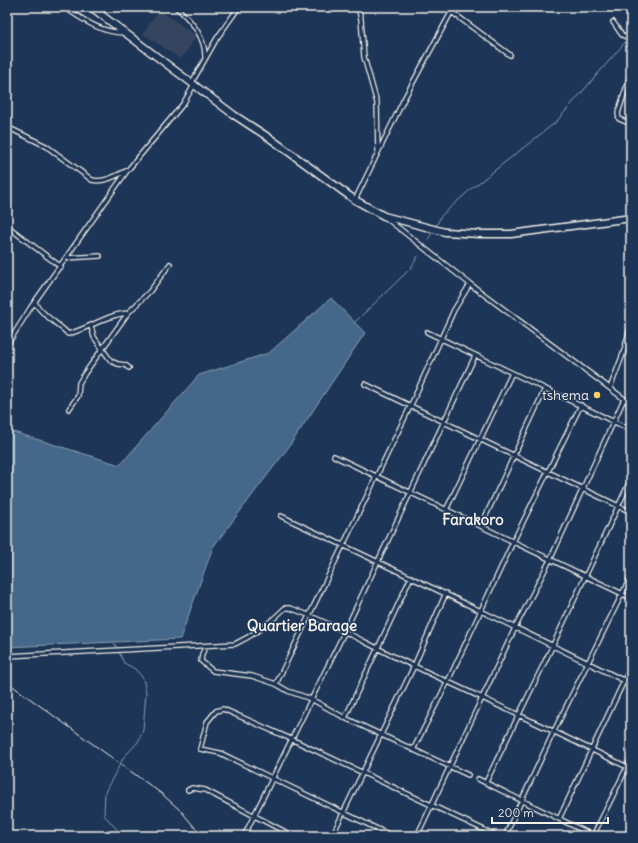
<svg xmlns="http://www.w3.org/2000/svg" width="638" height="843" font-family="Delius,sans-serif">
<rect width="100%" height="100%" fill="#1d3557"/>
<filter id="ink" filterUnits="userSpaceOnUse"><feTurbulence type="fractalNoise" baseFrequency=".025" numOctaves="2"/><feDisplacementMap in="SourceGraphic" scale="8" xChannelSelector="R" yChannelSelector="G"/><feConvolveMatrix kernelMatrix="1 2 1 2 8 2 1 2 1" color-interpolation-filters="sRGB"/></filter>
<g filter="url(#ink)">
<path fill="#344460" d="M159,10L197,36L181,59L143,34Z"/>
<path fill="#44688a" stroke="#8a9fb0" d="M331,298L365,333L288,448L213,547L180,639L7,647V430L120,465L199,375L269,353Z"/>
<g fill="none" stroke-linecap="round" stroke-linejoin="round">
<path stroke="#8a9fb0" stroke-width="1" d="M436,226L441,216L471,189L556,122L628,39
M424,246L432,233
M354,323L411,268L418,256
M114,643L118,649
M119,652L124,663L135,669L143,678L146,692L143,730L138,742L124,757L105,792L104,815L121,834L120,836"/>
<defs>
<path id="minor" d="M64,7C84,20 99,32 124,33
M176,7C191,20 206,37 205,58
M358,7L361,19L364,57L377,103L378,152
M445,7L510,55
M613,22L622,35L631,39
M631,73L618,113L619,119L631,124
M191,84L217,38L239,7
M7,127L46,146L92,180C103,183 116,176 126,171
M355,200L404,99L454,7
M386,218L470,284L631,404
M7,226L61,267
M66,258L100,256
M35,302C38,312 60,325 68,334C88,329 108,314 128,313
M91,326L94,337L111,361L118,364L125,365L129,368
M427,332L631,430
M7,345L31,307L127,171L183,104L194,85
M365,384L631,512
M610,388L623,354L631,325
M69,409L78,396L79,383L85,373L128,313L150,291L170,264
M334,456L631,598
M446,510L512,373
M281,516C398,571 515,627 631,684
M481,526L545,389
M206,646L202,654L201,661L213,671L252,676L276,684L288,691L311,699L345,718L468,775
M7,656L235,644C254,635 270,623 285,608H290C333,623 372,647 414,666C486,700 559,733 631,769
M276,684L410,407L454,310L470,284
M345,718L411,577
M413,750L448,681L513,542L581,405
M478,779L594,836
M486,782L553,645L631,479
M188,790L192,788L205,790L293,836
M559,819L631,666
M244,836L345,631L475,356
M332,836L414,666L446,593
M392,836L220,753L200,749L207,722L216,711L223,709L291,739L497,836
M417,836L515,628L550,560L624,399
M505,836L554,731L631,576
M593,836L631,759"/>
<path id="trunk" d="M91,7L234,115L271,139L355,200L384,216L445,232L480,234H511L631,218"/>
</defs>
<use href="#minor" stroke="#f4f1e8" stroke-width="6"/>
<use href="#trunk" stroke="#f4f1e8" stroke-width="9"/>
<use href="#minor" stroke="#1d3557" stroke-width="3.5"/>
<use href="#trunk" stroke="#1d3557" stroke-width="6"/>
<path stroke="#f4f1e8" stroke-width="1" d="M7,682L162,794L181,811L202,836"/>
</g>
</g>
<circle fill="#ffd166" stroke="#1d3557" stroke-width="1.5" cx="597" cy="395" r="4"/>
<g text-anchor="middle" stroke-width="3" stroke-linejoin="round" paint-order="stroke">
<g font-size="14" fill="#f4f1e8" stroke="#1d3557" text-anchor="end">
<text x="589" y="400">tshema</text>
</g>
<g font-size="15" font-weight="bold" fill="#f4f1e8" stroke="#1d3557">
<text x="473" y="525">Farakoro</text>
<text x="302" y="631">Quartier Barage</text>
</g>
</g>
<rect width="638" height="843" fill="none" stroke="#1d3557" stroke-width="24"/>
<rect x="12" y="12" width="614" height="819" fill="none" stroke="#f4f1e8" stroke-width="1.5" filter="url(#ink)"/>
<path d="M492 817v6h116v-6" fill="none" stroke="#f4f1e8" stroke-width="2"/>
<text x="498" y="817" font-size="12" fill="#f4f1e8" stroke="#1d3557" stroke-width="3" paint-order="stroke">200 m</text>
</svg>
